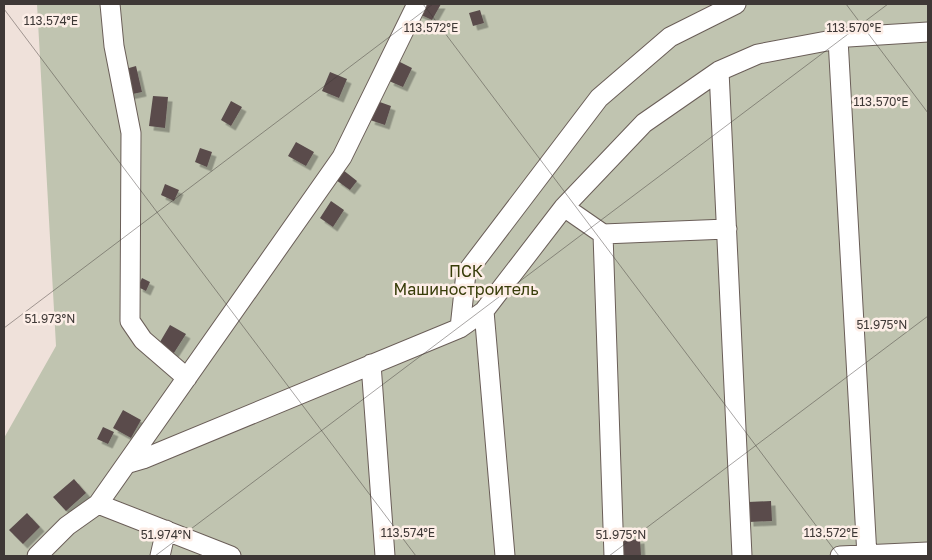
<svg xmlns="http://www.w3.org/2000/svg" width="932" height="560" font-family="'Golos Text',sans-serif">
<defs>
<filter id="shadow"><feDropShadow dx="4.5" dy="4.5" stdDeviation="0" flood-color="#0004"/></filter>
</defs>
<rect width="100%" height="100%" fill="#efe1da"/>
<path fill="#c0c4b0" d="M37,4H928V556H4V438L56,346Z"/>
<path fill="#5a4c4c" filter="url(#shadow)" d="M422,4H441L432,20L417,13Z
M480,10L484,23L473,26L469,13Z
M398,61L412,68L403,87L389,81Z
M136,66L142,92L128,95L122,70Z
M330,72L347,79L339,98L322,91Z
M153,96L168,97L165,128L149,126Z
M231,101L242,107L231,126L221,120Z
M377,101L391,106L385,125L370,120Z
M296,142L314,152L306,166L288,156Z
M200,148L212,152L207,167L195,162Z
M343,170L357,181L350,190L336,180Z
M165,184L179,190L174,201L161,195Z
M331,201L344,210L333,227L320,218Z
M142,278L150,282L146,291L138,287Z
M170,325L186,334L172,356L157,347Z
M123,410L141,420L131,438L113,428Z
M103,427L114,432L108,444L97,439Z
M74,479L86,493L66,511L53,497Z
M771,501L772,521L749,522L748,502Z
M27,513L40,527L23,544L9,530Z
M640,539L641,556H621L620,541Z"/>
<g fill="none" stroke-linecap="round" stroke-linejoin="round">
<defs>
<path id="street" d="M110,4L114,46L131,133L130,321L143,340L187,378
M838,39L867,556
M719,71L742,556
M564,207L603,234L614,556
M603,234L727,229
M484,311L505,556
M460,328L466,273L599,98L670,37L736,4
M371,364L385,556
M126,464L143,459L460,328L484,311L564,207L644,123L719,71L758,54L848,37L928,32
M98,504L231,556
M37,556L67,526L98,504L342,157L417,4
M160,556L166,530
M840,556L928,552"/>
</defs>
<use href="#street" stroke="#6a5e58" stroke-width="21"/>
<use href="#street" stroke="#fff" stroke-width="19"/>
</g>
<path fill="none" stroke="#3e3836" stroke-width="1" stroke-opacity="0.45" d="M423,4L839,556M846,4L928,113M4,9L416,556M4,328L433,4M155,556L888,4M609,556L928,316"/>
<g text-anchor="middle" stroke-width="5" stroke-linejoin="round" paint-order="stroke">
<g font-size="16" fill="#373c08" stroke="#fdeee7">
<text x="466" y="277">ПСК<tspan x="466" dy="18">Машиностроитель</tspan></text>
</g>
</g>
<g font-size="12" text-anchor="middle" fill="#3e3836" stroke="#fdeee7" stroke-width="5" stroke-linejoin="round" paint-order="stroke">
<text x="51" y="25">113.574°E</text>
<text x="431" y="32">113.572°E</text>
<text x="854" y="32">113.570°E</text>
<text x="881" y="106">113.570°E</text>
<text x="50" y="323">51.973°N</text>
<text x="882" y="329">51.975°N</text>
<text x="408" y="537">113.574°E</text>
<text x="831" y="537">113.572°E</text>
<text x="166" y="539">51.974°N</text>
<text x="621" y="539">51.975°N</text>
</g>
<rect width="932" height="560" fill="none" stroke="#3e3836" stroke-width="10"/>
</svg>
